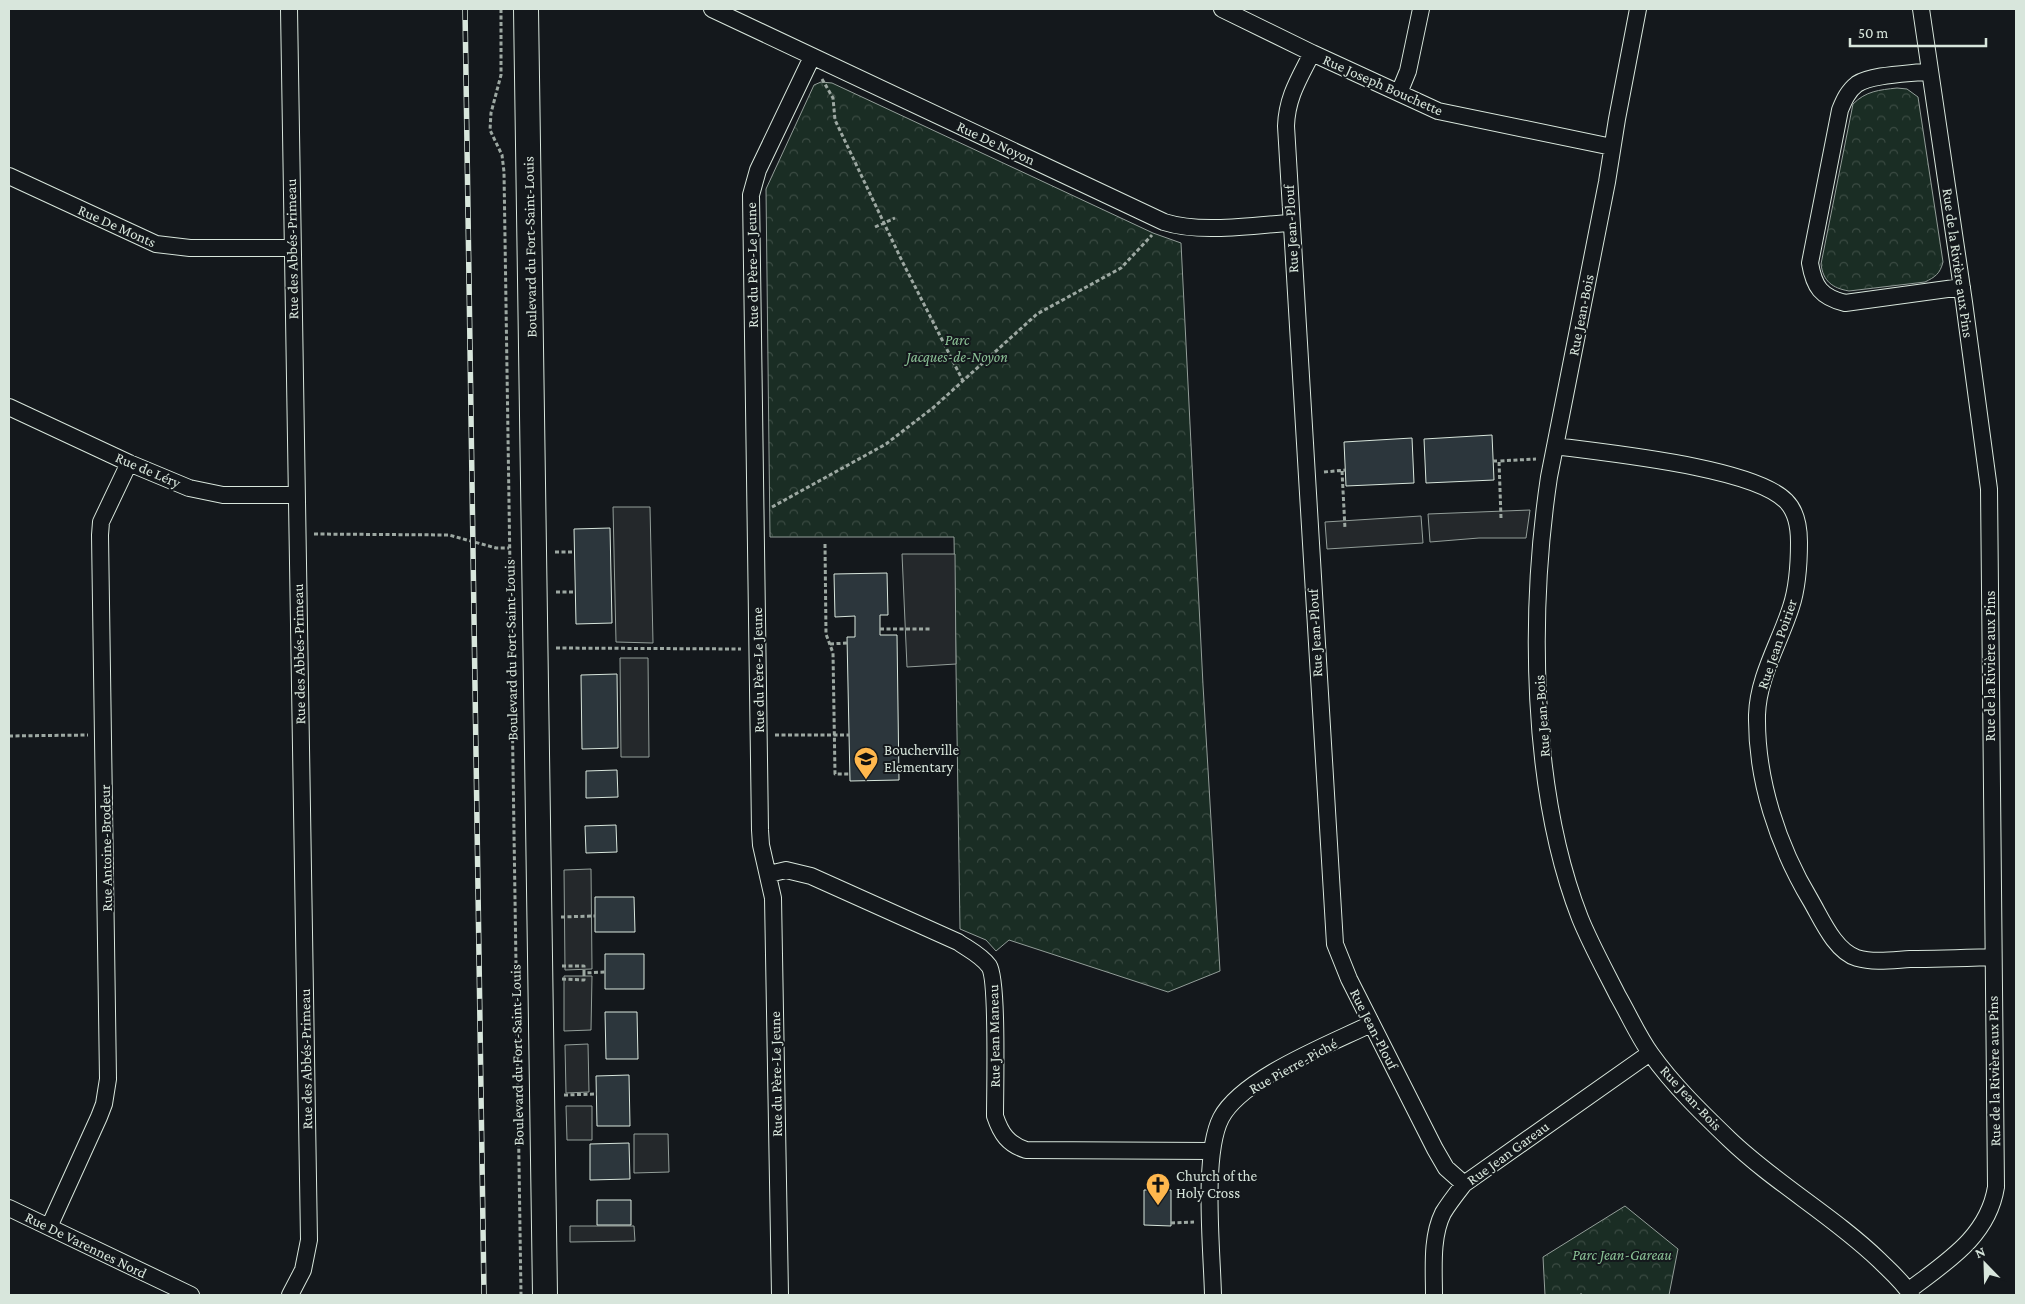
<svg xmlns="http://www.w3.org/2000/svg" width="2025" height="1304" font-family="'Crimson Pro',serif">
<defs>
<pattern id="park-crowns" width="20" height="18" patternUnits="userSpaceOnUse" patternTransform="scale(1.25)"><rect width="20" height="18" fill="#1a2d24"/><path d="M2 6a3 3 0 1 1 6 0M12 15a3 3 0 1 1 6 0" fill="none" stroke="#3b4b43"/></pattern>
</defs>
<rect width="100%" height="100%" fill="#14181c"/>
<path fill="url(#park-crowns)" stroke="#939e99" d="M821,82L832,83L1153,233L1181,243L1203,685L1220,971L1168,992L1009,940L996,951L986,940L960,929L954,537H770L766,189L814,85Z
M1897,88L1907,89L1918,97L1943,262C1940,274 1935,277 1925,282L1849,291C1832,288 1823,281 1821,264L1853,104C1866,91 1879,90 1897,88Z
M1625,1206L1678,1249L1669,1295H1545L1543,1257Z"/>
<path fill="#24282b" stroke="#939e99" d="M613,507H650L653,643L616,642Z
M1530,510L1526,538H1479L1430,542L1428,514Z
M1421,516L1423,543L1327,549L1325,522Z
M902,554H955L956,664L907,667Z
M620,658H648L649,757H621Z
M591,869L592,969L565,970L564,870Z
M564,976H592L591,1030L564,1031Z
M588,1044L589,1092L566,1093L565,1045Z
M566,1106H592V1140H567Z
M634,1134H668L669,1172L634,1173Z
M570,1226H634L635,1241L570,1242Z"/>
<path fill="#2c363c" stroke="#d8e6dc" d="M1492,435L1494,480L1426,483L1424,439Z
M1412,438L1414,483L1346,486L1344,442Z
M610,528L612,623L576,624L574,529Z
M887,573L888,615H880V635H897L899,780L850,781L847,637H855V616L835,617L834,574Z
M617,674L618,748L582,749L581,675Z
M617,770L618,797L586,798V771Z
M616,825L617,852L586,853L585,826Z
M595,897H634L635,932H595Z
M605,954H644V989H605Z
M605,1012H637L638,1059H606Z
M629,1075L630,1126H597L596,1076Z
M629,1143L630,1179L590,1180V1144Z
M1144,1190H1171V1226L1144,1225Z
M597,1200H631V1225H597Z"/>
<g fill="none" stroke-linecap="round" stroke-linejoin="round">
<defs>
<path id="street" d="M289,9L309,1240L303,1270L290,1295
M712,9L1164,222C1202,234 1251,225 1291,223
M1222,9L1312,53L1438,111L1612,147
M1638,9L1617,119L1607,182L1549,477C1529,611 1530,790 1580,918C1591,945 1605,970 1618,996C1629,1015 1638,1036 1651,1054C1673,1085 1702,1113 1729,1139C1776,1184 1832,1215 1879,1260C1890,1271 1903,1282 1911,1295
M1312,53C1299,79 1287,97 1286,126L1335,944L1349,979L1435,1149L1446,1168L1464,1184
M1930,71C1911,74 1873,74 1857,84C1848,91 1844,100 1840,110L1810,263C1814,287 1821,297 1845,303L1962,287
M1399,93L1408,71L1421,9
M9,176L156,244L190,248H292
M9,407L129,463L189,488L223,495H297
M1555,446C1606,453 1753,467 1786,501C1797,512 1799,527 1799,542C1799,564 1798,586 1791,607C1780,642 1758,677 1757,715C1756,780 1778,846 1811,901C1822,920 1835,951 1857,958C1874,963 1893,960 1910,959C1937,959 1965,958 1993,957
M769,874L786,870L811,876L958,942C968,949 981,955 989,966C998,979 995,1092 995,1116C1001,1134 1008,1144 1026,1150L1211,1151
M9,1208L191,1295
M49,1227L99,1117L104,1104L108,1079L100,535L101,522L129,463
M1908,1291C1946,1262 1988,1237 1996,1187L1989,489L1964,302L1921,9
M780,1295L773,898L761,845L760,830L751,195L758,170L812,57
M1213,1295C1212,1251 1202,1155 1221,1118C1242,1078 1330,1044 1371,1024
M1434,1295C1434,1269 1431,1237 1443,1213C1449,1203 1457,1193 1464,1184L1650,1053"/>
<path id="secondary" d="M526,9L545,1295"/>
</defs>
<use href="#street" stroke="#d8e6dc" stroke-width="18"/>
<use href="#secondary" stroke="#d8e6dc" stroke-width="26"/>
<path stroke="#9da8a2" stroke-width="3" stroke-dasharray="4 2.5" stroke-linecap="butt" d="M501,9V75L491,113L490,130L502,155L504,172L521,1295
M822,79L833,98L835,120L902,261L963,381
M875,227L895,218
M1493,461H1499
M1342,471L1345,529
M1324,472L1345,470
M772,507L886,444L934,407L1037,314L1121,268L1152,235
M1501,518L1499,461L1536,459
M314,534L449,535L496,548H509
M825,544L826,634L833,653L835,774H850
M555,552H574
M556,592H575
M880,629H930
M830,644L847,643
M556,648L741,649
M775,735H849
M9,736L88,735
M561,917L595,916
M562,966H584V973L605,972
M562,979L584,980V973
M564,1095L597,1094
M1171,1223L1194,1222
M1580,1294L1581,1295"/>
<use href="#street" stroke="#14181c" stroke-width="16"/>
<use href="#secondary" stroke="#14181c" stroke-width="24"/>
<defs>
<path id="rail" d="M465,9L484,1295"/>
</defs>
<use href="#rail" stroke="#d8e6dc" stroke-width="5.5"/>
<use href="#rail" stroke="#14181c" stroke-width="4" stroke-dasharray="11" stroke-linecap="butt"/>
</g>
<defs>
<symbol id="school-pin" viewBox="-11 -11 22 30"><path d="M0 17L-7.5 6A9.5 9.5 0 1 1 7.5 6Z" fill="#ffb74d" stroke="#14181c"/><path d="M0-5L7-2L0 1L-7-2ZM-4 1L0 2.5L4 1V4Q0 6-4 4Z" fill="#111"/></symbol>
<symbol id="church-pin" viewBox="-11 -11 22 30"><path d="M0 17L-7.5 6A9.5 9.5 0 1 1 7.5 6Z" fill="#ffb74d" stroke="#14181c"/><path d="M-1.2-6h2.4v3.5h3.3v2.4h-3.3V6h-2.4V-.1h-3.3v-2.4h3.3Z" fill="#111"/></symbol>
</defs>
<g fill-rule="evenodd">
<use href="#school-pin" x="852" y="745" width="28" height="38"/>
<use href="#church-pin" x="1144" y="1171" width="28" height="38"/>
</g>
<g text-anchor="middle" stroke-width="4" stroke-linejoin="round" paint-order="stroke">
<g font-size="15" fill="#d8e6dc" stroke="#14181c">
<text transform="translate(1383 85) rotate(24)" y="5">Rue Joseph Bouchette</text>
<text transform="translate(996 143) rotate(25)" y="5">Rue De Noyon</text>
<text transform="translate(117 226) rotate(24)" y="5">Rue De Monts</text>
<text transform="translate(1291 229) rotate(-93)" y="5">Rue Jean-Plouf</text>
<text transform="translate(530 247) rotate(-91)" y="5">Boulevard du Fort-Saint-Louis</text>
<text transform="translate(292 249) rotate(-91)" y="5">Rue des Abbés-Primeau</text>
<text transform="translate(1958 263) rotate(82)" y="5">Rue de la Rivière aux Pins</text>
<text transform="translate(752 265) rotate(-91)" y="5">Rue du Père-Le Jeune</text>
<text transform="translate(1581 315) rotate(-79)" y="5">Rue Jean-Bois</text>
<text transform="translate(148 470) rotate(23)" y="5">Rue de Léry</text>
<text transform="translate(1315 633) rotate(-93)" y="5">Rue Jean-Plouf</text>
<text transform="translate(1777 644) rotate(-71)" y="5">Rue Jean Poirier</text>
<text transform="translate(511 650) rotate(-91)" y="5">Boulevard du Fort-Saint-Louis</text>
<text transform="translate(299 654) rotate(-91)" y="5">Rue des Abbés-Primeau</text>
<text transform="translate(1990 666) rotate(-90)" y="5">Rue de la Rivière aux Pins</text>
<text transform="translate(758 670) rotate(-91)" y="5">Rue du Père-Le Jeune</text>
<text transform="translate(1542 716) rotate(-94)" y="5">Rue Jean-Bois</text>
<text transform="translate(106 848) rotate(-91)" y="5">Rue Antoine-Brodeur</text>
<text transform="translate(1374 1029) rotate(63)" y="5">Rue Jean-Plouf</text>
<text transform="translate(994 1036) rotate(-91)" y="5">Rue Jean Maneau</text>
<text transform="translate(517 1055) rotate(-91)" y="5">Boulevard du Fort-Saint-Louis</text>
<text transform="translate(306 1059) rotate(-91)" y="5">Rue des Abbés-Primeau</text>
<text transform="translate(1293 1066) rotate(-29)" y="5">Rue Pierre-Piché</text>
<text transform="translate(1994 1071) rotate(-91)" y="5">Rue de la Rivière aux Pins</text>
<text transform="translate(776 1074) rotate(-91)" y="5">Rue du Père-Le Jeune</text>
<text transform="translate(1691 1098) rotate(47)" y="5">Rue Jean-Bois</text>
<text transform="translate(1508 1153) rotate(-36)" y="5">Rue Jean Gareau</text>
<text transform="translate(86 1245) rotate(26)" y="5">Rue De Varennes Nord</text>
</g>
<g font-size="15" font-style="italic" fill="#8ac095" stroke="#14181c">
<text x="957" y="345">Parc<tspan x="957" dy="17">Jacques-de-Noyon</tspan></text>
<text x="1622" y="1260">Parc Jean-Gareau</text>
</g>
<g font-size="15" fill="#d8e6dc" stroke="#14181c" text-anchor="start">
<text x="884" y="755">Boucherville<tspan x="884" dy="17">Elementary</tspan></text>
<text x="1176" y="1181">Church of the<tspan x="1176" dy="17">Holy Cross</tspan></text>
</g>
</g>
<rect width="2025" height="1304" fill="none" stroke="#d8e6dc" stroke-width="20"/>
<g transform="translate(1985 1264) rotate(337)" stroke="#14181c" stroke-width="4" paint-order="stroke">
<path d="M0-4L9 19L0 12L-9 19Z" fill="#d8e6dc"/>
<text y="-8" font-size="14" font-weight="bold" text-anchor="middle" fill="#d8e6dc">N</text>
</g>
<path d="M1850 38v8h136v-8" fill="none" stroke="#d8e6dc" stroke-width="2.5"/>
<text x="1858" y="38" font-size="15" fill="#d8e6dc" stroke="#14181c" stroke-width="4" paint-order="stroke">50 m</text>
</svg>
